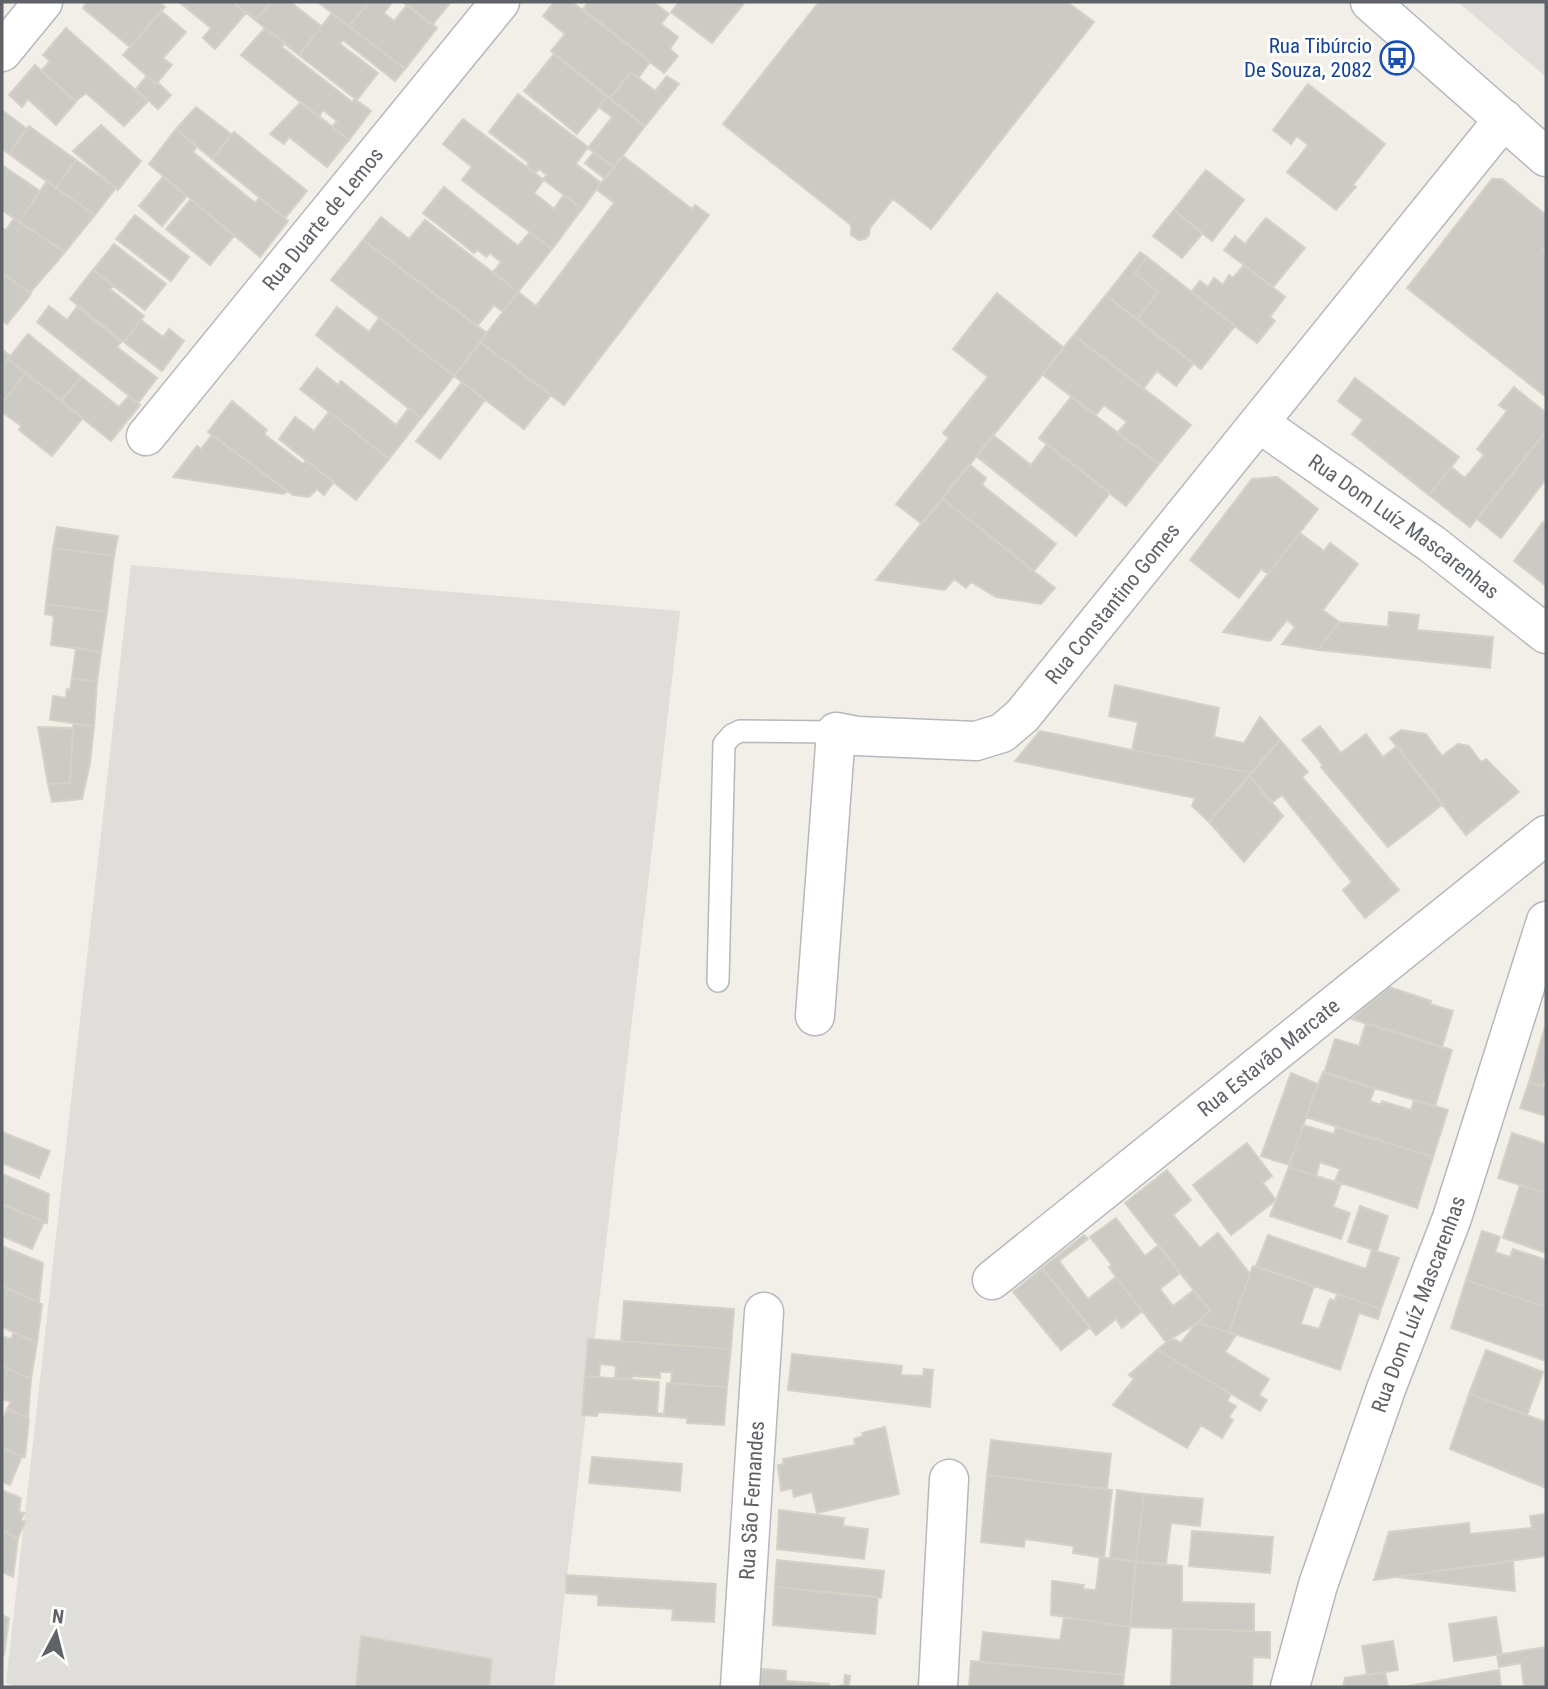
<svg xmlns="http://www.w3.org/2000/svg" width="1548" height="1689" font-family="'Roboto Condensed',sans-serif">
<rect width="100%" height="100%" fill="#f1efe8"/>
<path fill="#e0deda" d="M1458,2H1546V77Z
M131,565L680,611L554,1687H18L6,1683Z"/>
<path fill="#cccac5" stroke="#d6d1c6" stroke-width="2" d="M87,2H159L165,7L130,47L83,8Z
M179,2H233L246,13L215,49L203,38L211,28Z
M239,2H271L255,20L236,5Z
M271,2H295L293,4L321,26L299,55L255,20Z
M318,2H369L349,26Z
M369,2H392L384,13L394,21L407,5L437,28L405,69L349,26Z
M403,2H451L432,25Z
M554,2H572L650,62L638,78L631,72L610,98L551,51L565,34L543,16Z
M588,2H653L669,14L661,24L678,37L670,49L678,56L664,73L583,9Z
M679,2H745L712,43L671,12Z
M819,2H1067L1094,22L931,229L893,199L870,228L869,235L865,239L859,240L851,235V225L723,124Z
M161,11L186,32L163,58L172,65L156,84L123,55Z
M332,13L405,69L395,81L343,40L340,44L378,73L357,100L299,55Z
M66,28L148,101L124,126L86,93L76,101L41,71L50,61L43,55Z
M265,28L285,43L282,47L352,102L355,99L371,111L349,140L332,127L337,121L323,110L319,117L241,55Z
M554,54L607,97L577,134L524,91Z
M35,65L76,102L56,125L28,99L22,107L9,95Z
M631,72L655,91L667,76L679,84L645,126L610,98Z
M147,76L156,84L157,82L171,95L158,109L136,89Z
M1308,84L1385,144L1353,185L1356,187L1336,210L1287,172L1308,145L1297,136L1291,144L1273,130Z
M518,94L588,147L576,164L601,183L582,209L543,179L547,175L539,169L535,173L527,166L529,163L489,132Z
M607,97L645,126L614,167L588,148L612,117L599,107Z
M301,102L349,140L327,167L289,137L284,144L270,134Z
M196,107L231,134L212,159L176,129Z
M2,110L27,129L9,154L2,149Z
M463,119L544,180L534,193L554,209L564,195L582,209L552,249L462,180L472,167L443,144Z
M101,125L141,161L118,190L73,151Z
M29,126L76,160L56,188L9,154Z
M176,129L197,147L193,152L255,203L259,198L288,221L260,257L149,164Z
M234,132L307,191L285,218L212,159Z
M594,152L614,167L605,179L585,163Z
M623,156L692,209L695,205L709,215L564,405L480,342L518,292L536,306L614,203L596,189Z
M76,160L116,188L95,215L56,188Z
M2,165L40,191L19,222L2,210Z
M1206,170L1244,200L1212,241L1174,210Z
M163,177L187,196L162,226L139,206Z
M1492,179H1502L1546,215V245L1543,249L1546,252V397L1407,288Z
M47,181L95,215L65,252L19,222Z
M444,187L518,246L530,232L552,249L518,292L493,272L501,262L490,253L486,257L478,250L474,253L423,213Z
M191,199L234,236L210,265L166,229Z
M1174,210L1203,233L1182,258L1153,236Z
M135,215L189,257L171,281L116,239Z
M381,217L409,239L425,220L518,292L503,312L494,305L477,326L363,240Z
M14,218L65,252L30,293L2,273V228L6,230Z
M1266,218L1305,248L1273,287L1224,250L1235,236L1245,244Z
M363,240L487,333L454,376L331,280Z
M114,244L166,284L145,310L93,270Z
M1140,252L1147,257L1135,273L1158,292L1137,319L1106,295Z
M1147,257L1235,326L1201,369L1137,319L1158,292L1135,273Z
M1244,265L1285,297L1270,317L1275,321L1257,343L1191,292L1200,281L1208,287L1214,278L1223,285L1229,275L1233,278Z
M93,270L114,286L110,289L144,316L124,342L70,299Z
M2,273L31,294L7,324L2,320Z
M997,293L1064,348L922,524L896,504L949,438L943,433L988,377L953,349Z
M1106,295L1193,364L1176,386L1157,371L1143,389L1074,335Z
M49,306L67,320L77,307L121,342L117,347L157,378L138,403L37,322Z
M337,307L369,332L379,318L454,376L421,418L316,335Z
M141,320L163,337L169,329L184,341L162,371L124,342Z
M28,334L81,377L61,401L8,359Z
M1074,335L1191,425L1159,464L1117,433L1127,422L1104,405L1096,415L1042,374Z
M480,342L551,395L524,429L454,376Z
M2,349L10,356L2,368Z
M8,359L26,373L2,403V368Z
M317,368L338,385L341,381L396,425L409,408L421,418L389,459L300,389Z
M26,373L83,418L52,456L19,430L21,426L2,412V403Z
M81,377L119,407L129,396L140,405L111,441L61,401Z
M1355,378L1459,457L1429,495L1352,434L1363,420L1338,401Z
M462,382L485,400L440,459L416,441Z
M1514,387L1546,413V431L1470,527L1429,495L1451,467L1465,478L1484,455L1477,449L1507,411L1499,405Z
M1071,397L1159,464L1126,506L1039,438Z
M232,401L267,430L264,434L303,464L306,461L334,482L324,495L317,489L309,497L293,495L208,432Z
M329,412L389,459L356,500L279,439L295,417L314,431Z
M1546,431V479L1501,538L1477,519Z
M212,435L287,491L284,494L173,477L197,446L201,449Z
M993,435L1031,465L1047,444L1110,493L1076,536L976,456Z
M969,464L986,478L982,485L1056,544L1034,571L942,498Z
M1277,477L1318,509L1268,574L1261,569L1239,598L1190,560L1252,479Z
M942,498L1055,588L1041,604L996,597L971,582L966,588L954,579L945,590L876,580Z
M1543,522L1546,524V586L1514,561Z
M57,527L118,536L114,556L53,548Z
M1300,533L1324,551L1330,543L1358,564L1323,610L1339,622L1318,650L1282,644L1295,627L1287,620L1270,641L1223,632Z
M53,548L114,556L107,612L46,604Z
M46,604L107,612L101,652L51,645L54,616L45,614Z
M1389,612L1419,615L1417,630L1493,637L1490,668L1318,650L1339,622L1388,627Z
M76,648L101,652L97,682L72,678Z
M72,678L97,682L94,726L50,720L53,696L66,698L67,689L70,690Z
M1115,685L1219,708L1214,737L1244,743L1260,717L1280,740L1252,773L1132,750L1138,722L1109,716Z
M73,724L94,726L90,763L82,799L52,802L48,784L70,783Z
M1320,726L1341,753L1366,734L1383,757L1397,746L1443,804L1388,847L1321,767L1323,765L1302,740Z
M38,727L73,728L70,783L48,784Z
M1401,730L1426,734L1442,756L1458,744L1469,746L1481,762L1486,759L1519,792L1466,835L1390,738Z
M1040,731L1132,750L1252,773L1209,822L1192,806L1195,798L1015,761Z
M1280,740L1308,772L1302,777L1399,890L1365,918L1343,890L1352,882L1282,795L1271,803L1249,775Z
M1249,775L1283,816L1244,862L1209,822Z
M1389,987L1431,1001L1430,1004L1453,1011L1442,1047L1352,1019Z
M1366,1023L1452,1050L1435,1106L1324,1073L1335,1039L1359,1046Z
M1545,1027L1546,1074L1542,1087L1529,1082Z
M1323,1072L1375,1088L1370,1101L1381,1105L1382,1101L1411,1110L1414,1100L1448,1110L1433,1157L1306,1117Z
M1291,1073L1318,1084L1289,1165L1261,1156Z
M1529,1082L1546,1088V1116L1520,1108Z
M1303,1125L1334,1134L1336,1127L1433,1157L1417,1208L1335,1181L1340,1169L1320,1162L1316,1176L1289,1167Z
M2,1132L50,1151L39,1178L2,1163Z
M1512,1133L1546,1144V1193L1498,1178Z
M1247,1143L1272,1176L1263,1183L1276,1200L1231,1235L1193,1185Z
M1289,1167L1341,1184L1333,1207L1350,1213L1341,1239L1270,1216Z
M1167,1170L1191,1200L1173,1215L1200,1248L1218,1233L1250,1274L1229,1332L1197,1323L1210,1311L1125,1203Z
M2,1174L49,1194L47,1223L2,1204Z
M1520,1185L1546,1193V1253L1503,1238Z
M2,1204L44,1222L32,1249L2,1236Z
M1360,1206L1388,1216L1377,1251L1348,1242Z
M1116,1218L1145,1256L1159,1245L1180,1273L1160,1289L1173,1306L1194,1290L1210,1311L1197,1323L1166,1342L1116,1277L1109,1267L1112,1265L1090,1237Z
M1482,1231L1500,1237L1495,1252L1510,1257L1513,1249L1546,1260V1307L1466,1280Z
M1084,1235L1088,1239L1059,1261L1088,1299L1116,1277L1142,1311L1122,1328L1116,1319L1096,1335L1042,1268Z
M1268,1235L1366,1269L1372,1250L1399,1258L1381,1309L1256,1266Z
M2,1246L43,1263L39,1302L2,1286Z
M1253,1266L1314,1286L1301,1324L1319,1329L1330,1299L1335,1301L1337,1294L1381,1309L1378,1319L1359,1313L1340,1370L1229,1332Z
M1042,1268L1090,1327L1061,1350L1013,1292Z
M1466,1280L1546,1307V1361L1451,1328Z
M2,1286L42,1304L37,1343L2,1327Z
M624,1301L734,1309L731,1349L621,1341Z
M1197,1322L1236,1335L1225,1352L1269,1379L1259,1395L1267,1400L1260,1411L1157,1350L1172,1338L1181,1343Z
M14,1332L37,1343L31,1379L2,1366V1336L11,1339Z
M588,1339L731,1349L727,1387L671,1383L672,1372H660V1378L632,1376L631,1380L615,1379L616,1366L600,1364L599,1377L585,1376Z
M1157,1350L1231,1394L1227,1401L1236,1406L1229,1417L1233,1420L1222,1438L1201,1425L1187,1448L1113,1405L1134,1379L1129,1375Z
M1486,1350L1543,1372L1527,1415L1469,1394Z
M792,1354L902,1366L901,1375L923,1376L924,1369L933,1370L930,1407L788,1390Z
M2,1366L31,1379L28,1418L7,1409L11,1402L2,1399Z
M585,1376L659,1382L657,1413L664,1414L667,1383L727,1387L724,1425L687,1423V1418L598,1412L597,1416L582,1415Z
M1469,1394L1546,1422V1488L1450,1449Z
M7,1409L29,1419L25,1457L2,1448V1417H4Z
M885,1427L899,1494L817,1513L812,1492L794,1497L792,1488L781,1491L778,1465L784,1464L783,1459L855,1445L854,1439L863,1436L862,1433Z
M991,1440L1111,1454L1107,1489L987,1475Z
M2,1448L22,1456L10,1485L2,1482Z
M592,1457L682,1464L680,1491L589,1483Z
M987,1475L1112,1490L1104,1558L1073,1553L1074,1546L1025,1539L1024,1547L981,1542Z
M2,1490L21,1498L19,1512L24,1513L21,1520L25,1522L18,1538L2,1531Z
M1117,1490L1144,1494L1136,1562L1110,1558Z
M1144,1494L1203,1499L1200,1526L1171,1523L1166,1564L1136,1562Z
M779,1510L844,1518L843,1526L868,1529L864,1559L777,1549Z
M1546,1514V1556L1374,1580L1389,1532L1469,1523L1470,1534L1532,1528L1530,1516Z
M2,1531L18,1538L13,1577L2,1572Z
M1192,1531L1273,1537L1270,1573L1189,1566Z
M1100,1557L1136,1562L1130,1627L1051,1615L1052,1581L1084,1585L1083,1589L1096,1590Z
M777,1560L884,1571L881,1598L775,1587Z
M1513,1561L1515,1591L1397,1577Z
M1136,1562L1182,1566V1602L1254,1604V1631L1130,1627Z
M566,1575L716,1584L714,1622L672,1620L673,1609L598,1605V1595L566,1593Z
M775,1587L878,1597L875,1634L773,1625Z
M2,1615L9,1618L4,1655L2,1654Z
M1064,1617L1130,1627L1124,1675L980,1662L983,1632L1060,1640Z
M1496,1617L1502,1654L1454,1661L1449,1624Z
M1173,1628L1270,1632V1658L1253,1657L1252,1687H1171Z
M361,1636L492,1659L489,1687H356Z
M1393,1641L1398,1670L1367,1675L1362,1646Z
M1546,1647V1687H1524L1521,1663L1499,1667L1497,1655Z
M971,1661L1124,1675L1123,1687H969Z
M761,1669L786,1671V1681L829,1684V1687H760Z
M1499,1670L1501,1687H1403Z
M1385,1672L1388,1687H1343L1345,1678Z
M845,1675L850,1676L849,1687H838V1686L844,1685Z"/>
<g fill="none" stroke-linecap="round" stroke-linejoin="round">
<defs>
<path id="service" d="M718,981L724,744L732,735L740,731L836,732"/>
<g id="minor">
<path d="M2,52L43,2"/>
<path id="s1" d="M1259,423L1432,544L1546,634"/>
<path id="s2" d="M146,436L500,2"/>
<path id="s3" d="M815,1016L836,732L857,736L976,741L1002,733L1022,716L1504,119"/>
<path id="s4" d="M992,1280L1546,835"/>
<path id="s5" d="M740,1687L764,1312"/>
<path d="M938,1687L949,1479"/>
<path id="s6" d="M1290,1687L1318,1585L1386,1389L1452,1218L1546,921"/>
</g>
<path id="secondary" d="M1370,2L1546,157"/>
</defs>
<use href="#service" stroke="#b5b8bc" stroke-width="24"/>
<use href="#minor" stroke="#b5b8bc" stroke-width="41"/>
<use href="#secondary" stroke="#b6babf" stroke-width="41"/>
<use href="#service" stroke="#fff" stroke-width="21"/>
<use href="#minor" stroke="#fff" stroke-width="38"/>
<use href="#secondary" stroke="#fff" stroke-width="38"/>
</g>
<defs>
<symbol id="bus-ring" viewBox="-11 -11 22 22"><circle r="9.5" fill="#fff" stroke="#1a4fb4" stroke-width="1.5"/><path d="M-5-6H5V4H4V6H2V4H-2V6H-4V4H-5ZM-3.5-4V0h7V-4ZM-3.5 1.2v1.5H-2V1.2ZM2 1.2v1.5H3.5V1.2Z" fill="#1a4fb4"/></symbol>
</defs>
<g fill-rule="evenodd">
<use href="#bus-ring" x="1378" y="39" width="38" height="38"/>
</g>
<g text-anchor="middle" stroke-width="6" stroke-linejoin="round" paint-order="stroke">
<g font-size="21" fill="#164399" stroke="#fff" text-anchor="end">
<text x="1372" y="53">Rua Tibúrcio<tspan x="1372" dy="24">De Souza, 2082</tspan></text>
</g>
<g font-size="21" fill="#5f6368" stroke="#fff">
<text dy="7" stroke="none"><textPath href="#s2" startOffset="280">Rua Duarte de Lemos</textPath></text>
<text dy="7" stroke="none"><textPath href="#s1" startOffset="178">Rua Dom Luíz Mascarenhas</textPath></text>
<text dy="7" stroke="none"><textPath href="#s3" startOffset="623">Rua Constantino Gomes</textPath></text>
<text dy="7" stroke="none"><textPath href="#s4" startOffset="355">Rua Estavão Marcate</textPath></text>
<text dy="7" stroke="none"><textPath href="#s6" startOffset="404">Rua Dom Luíz Mascarenhas</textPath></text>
<text dy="7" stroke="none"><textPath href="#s5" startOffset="187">Rua São Fernandes</textPath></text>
</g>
</g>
<rect width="1548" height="1689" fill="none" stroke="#5f6368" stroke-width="7"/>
<g transform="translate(56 1633) rotate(7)" stroke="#ffffff" stroke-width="5" paint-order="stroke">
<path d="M0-5L12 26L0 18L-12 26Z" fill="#5f6368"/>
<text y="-10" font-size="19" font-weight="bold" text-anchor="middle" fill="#5f6368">N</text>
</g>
</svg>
